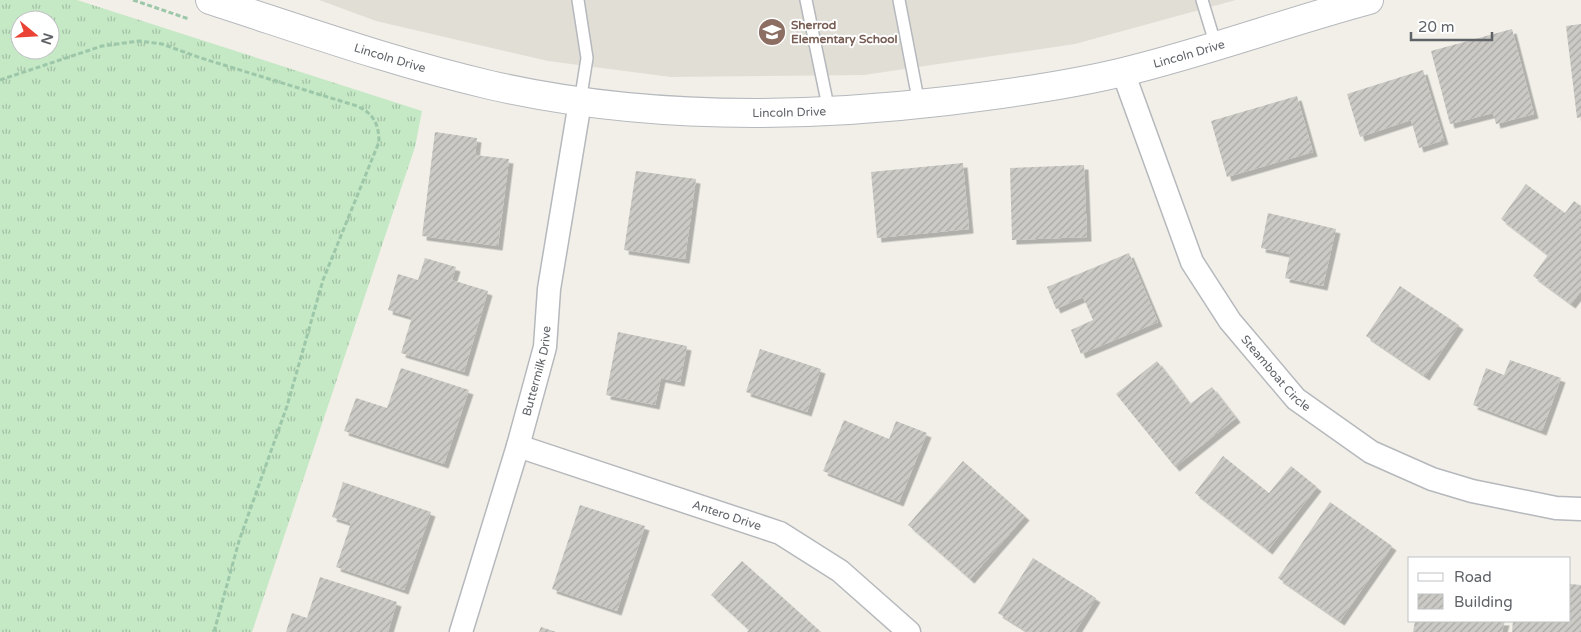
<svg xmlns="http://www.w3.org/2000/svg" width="1581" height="632" font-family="'Varela Round',sans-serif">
<defs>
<pattern id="grass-tufts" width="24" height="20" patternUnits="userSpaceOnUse" patternTransform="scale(1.25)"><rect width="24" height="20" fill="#c5e8c5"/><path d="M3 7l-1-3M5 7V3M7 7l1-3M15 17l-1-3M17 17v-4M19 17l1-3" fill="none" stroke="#a3c0a4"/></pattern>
<pattern id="building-hatch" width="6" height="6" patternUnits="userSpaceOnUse" patternTransform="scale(1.25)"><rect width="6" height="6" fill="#cccac5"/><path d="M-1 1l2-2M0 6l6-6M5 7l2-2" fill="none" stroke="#a9a8a4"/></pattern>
<filter id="shadow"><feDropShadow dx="4.5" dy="4.5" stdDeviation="0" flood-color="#0004"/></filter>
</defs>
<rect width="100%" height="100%" fill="#f1efe8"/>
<path fill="#e1ded6" d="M319,0H1236L1075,44L864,75L671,77L548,61L376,21Z"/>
<path fill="url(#grass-tufts)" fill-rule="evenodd" d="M0,0H77L422,111L415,147L252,632H0ZM20,20H50V50H20Z"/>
<path fill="url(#building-hatch)" filter="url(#shadow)" d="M1581,24V117L1577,118L1566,26Z
M1512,29L1534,114L1496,124L1493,113L1450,124L1431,51Z
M1423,70L1444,140L1419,148L1411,120L1360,137L1347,94Z
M1297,96L1313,152L1227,177L1211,121Z
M435,132L477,138L475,155L509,159L498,246L422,236Z
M963,163L969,229L877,238L871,172Z
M1084,165L1087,237L1012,240L1010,168Z
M636,171L696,179L685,259L624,250Z
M1526,184L1565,213L1574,201L1581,206V291L1571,304L1533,276L1548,255L1501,219Z
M1268,213L1336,229L1323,286L1285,278L1290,254L1261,248Z
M1129,253L1158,322L1081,354L1071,330L1093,320L1083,297L1056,309L1047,287Z
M425,258L456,267L452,280L488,291L464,372L401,353L412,317L388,310L398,274L418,280Z
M1400,286L1459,325L1425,376L1366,336Z
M618,332L687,346L680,382L661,378L655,405L606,395Z
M760,349L821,369L807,412L746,392Z
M1510,360L1561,378L1542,431L1473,405L1486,368L1504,375Z
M1157,361L1190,404L1212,387L1236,418L1175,467L1116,394Z
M401,368L469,390L444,464L344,431L356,398L387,408Z
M844,420L889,439L896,421L927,433L899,502L823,471Z
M1223,456L1269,493L1291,466L1317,487L1268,550L1195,493Z
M963,461L1025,516L970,579L908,525Z
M343,482L431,512L404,590L336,567L351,523L332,517Z
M1330,502L1392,546L1340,621L1278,578Z
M580,505L645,526L617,611L552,589Z
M1033,558L1096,598L1075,632H1028L998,613Z
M742,561L821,632H747L749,630L711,595Z
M320,577L397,602L388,632H286L292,613L307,618Z
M1570,584L1581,585V632H1512L1513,621H1570Z
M1415,621H1505L1502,632H1413Z
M541,627L556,632H539Z"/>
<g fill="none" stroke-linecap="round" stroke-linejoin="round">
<defs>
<path id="service" d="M578,0L587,58L580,102
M806,0L829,111
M899,0L919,104
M1202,0L1216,46"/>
<g id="minor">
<path id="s1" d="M1123,72L1192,262L1230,321L1296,399L1371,452L1432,479L1472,491L1556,508L1581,509"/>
<path id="s2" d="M518,446L780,533L840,571L909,632"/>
<path id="s3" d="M461,632L518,446L545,347L549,289L580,102"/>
</g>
<g id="tertiary">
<path id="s4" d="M210,0C303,30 395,63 490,85C639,119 795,119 947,101C1006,94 1065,86 1123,72C1206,52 1287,22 1369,0"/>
</g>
</defs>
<use href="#service" stroke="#b5b8bc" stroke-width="14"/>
<use href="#minor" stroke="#b5b8bc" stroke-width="25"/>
<use href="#tertiary" stroke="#b5b8bc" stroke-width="30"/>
<path stroke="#9cc7a9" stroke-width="3" stroke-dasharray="5 2.5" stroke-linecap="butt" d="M133,0L189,19
M0,80L102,46L139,41L162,44L201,58L357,106C373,113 379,124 379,142L323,280L287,406L239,541L214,632"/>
<use href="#service" stroke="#fff" stroke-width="11"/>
<use href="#minor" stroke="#fff" stroke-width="22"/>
<use href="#tertiary" stroke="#fff" stroke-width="28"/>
</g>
<defs>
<symbol id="school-disc" viewBox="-11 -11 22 22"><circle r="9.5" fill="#8d6e63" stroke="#fff"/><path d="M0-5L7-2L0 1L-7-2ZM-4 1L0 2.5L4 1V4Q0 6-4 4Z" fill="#fff"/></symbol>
</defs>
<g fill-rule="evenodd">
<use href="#school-disc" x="756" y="16" width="32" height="32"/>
</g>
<g text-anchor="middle" stroke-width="4" stroke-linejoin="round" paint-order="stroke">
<g font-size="12" font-weight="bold" fill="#785e54" stroke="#fff" text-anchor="start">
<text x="791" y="29">Sherrod<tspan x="791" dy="14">Elementary School</tspan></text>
</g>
<g font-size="12" fill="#5f6368" stroke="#fff">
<text dy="4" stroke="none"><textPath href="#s4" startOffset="999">Lincoln Drive</textPath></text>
<text dy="4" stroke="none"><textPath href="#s4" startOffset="189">Lincoln Drive</textPath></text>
<text dy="4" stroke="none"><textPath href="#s4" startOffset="594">Lincoln Drive</textPath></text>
<text dy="4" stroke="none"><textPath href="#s3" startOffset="272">Buttermilk Drive</textPath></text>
<text dy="4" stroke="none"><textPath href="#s1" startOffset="342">Steamboat Circle</textPath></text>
<text dy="4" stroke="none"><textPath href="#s2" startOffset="220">Antero Drive</textPath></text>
</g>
</g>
<rect x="1408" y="557" width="162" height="65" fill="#ffffff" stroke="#bfc1c3"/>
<rect x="1418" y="573" width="25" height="8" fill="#ffffff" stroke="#bfc1c3"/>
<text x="1454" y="582" font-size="15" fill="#5f6368">Road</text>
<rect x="1418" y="594" width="25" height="15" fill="url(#building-hatch)" stroke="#bfc1c3"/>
<text x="1454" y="607" font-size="15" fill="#5f6368">Building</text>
<g transform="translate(35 35) rotate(108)"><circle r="24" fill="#ffffff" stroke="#bfc1c3"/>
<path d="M0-4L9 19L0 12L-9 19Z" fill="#ea4335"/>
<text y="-8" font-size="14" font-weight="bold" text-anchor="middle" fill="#5f6368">N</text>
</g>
<path d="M1411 32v8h81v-8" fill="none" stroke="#5f6368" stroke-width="2.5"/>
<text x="1418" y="32" font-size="15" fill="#5f6368" stroke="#ffffff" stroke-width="4" paint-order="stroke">20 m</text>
</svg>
